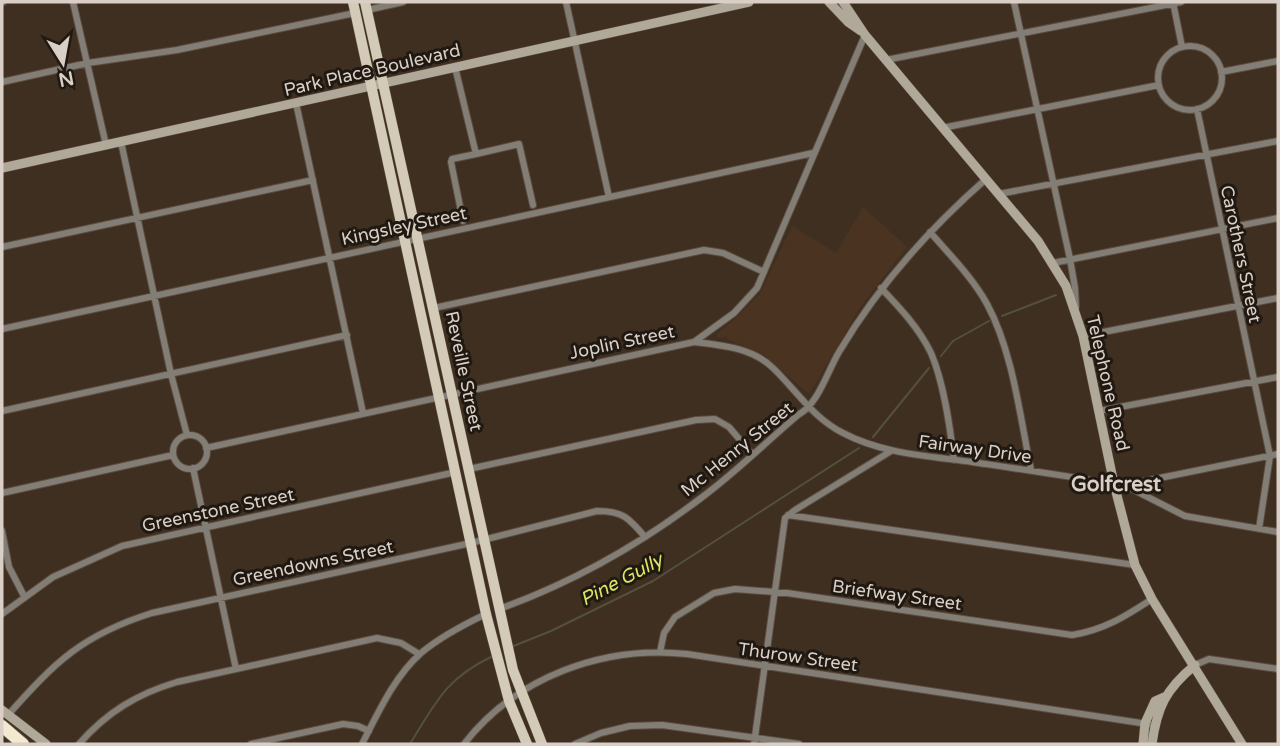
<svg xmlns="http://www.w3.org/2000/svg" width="1280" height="746" font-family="'Varela Round',sans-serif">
<rect width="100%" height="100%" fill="#3f2f21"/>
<path fill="#4a3421" d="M863,207L907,247L861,306L809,394L763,354L727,339V337L718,338L717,334L733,321L760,294L792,226L836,253Z"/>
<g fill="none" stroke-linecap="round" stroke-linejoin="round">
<path stroke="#53513b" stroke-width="2" d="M1002,316L1056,295
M941,356L953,341L989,321
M873,437L929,368
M511,647L551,631L653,581L859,448
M410,744C436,702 446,678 493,656"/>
<defs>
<path id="street" d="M2,2H3
M73,2L106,145
M566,2L609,197
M1014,2L1070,259L1075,288L1076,307
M1173,2L1182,47
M367,10L403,2
M1158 78a32 32 0 1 1 64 0a32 32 0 1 1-64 0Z
M886,60L1181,2
M455,67L476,154L519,144L533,205
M1221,72L1278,61
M2,82L88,63L177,50L355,13
M296,103L363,413
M1197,109L1270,456L1259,529
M942,128L1159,85
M121,142L171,374L187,435
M999,194L1278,141
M463,221L451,162L452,159L476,154
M930,232C949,254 973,278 987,304C1013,352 1020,417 1031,470
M2,247L313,180
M1053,263L1278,218
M881,288C900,308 919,328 931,353C944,383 950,427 954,460
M434,308L704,250L723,253L764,272
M2,329L813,153
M1083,336L1278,298
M694,342C721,345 753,348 773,368C797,391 813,418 843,433C883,454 928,456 972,462C1019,469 1067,476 1114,484L1132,489L1185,516L1278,532
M2,411L347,335
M1099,411L1278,377
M173 452a17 17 0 1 1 34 0a17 17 0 1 1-34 0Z
M206,448L694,342L734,313L757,288L865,35
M193,468L236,669
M469,469L696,420L715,419L729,427L752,454
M1122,483L1140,482L1278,454
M2,493L173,455
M788,515L1135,565
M2,531L9,567L24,596
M499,609C572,583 639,545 701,498C735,473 766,442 798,415C819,403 827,372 839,352C878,286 928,230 986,179
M2,614L53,577L122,546L456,472
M660,652L664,633L675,617L714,593L735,589L787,593L1072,635C1104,630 1126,616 1152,599
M1195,665L1209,659L1278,669
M8,715C55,662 82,635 152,613L471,543L597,511C623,511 629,518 645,537
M79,744C107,712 137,694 177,682L377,638L401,643L419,654
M251,744L343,724L358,726L369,731
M362,744C378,713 394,677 421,653C440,637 463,625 486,614
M464,744C516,677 603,645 687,654L1154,725
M575,744L601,733L630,726L662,725L799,744
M754,744L785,518L795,510L891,451"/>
<path id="secondary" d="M829,2L848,22L861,31
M843,2L865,35L1038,241L1066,286L1083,336L1114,484L1135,565L1152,599L1242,744
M2,168L749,2
M2,710L46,744
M1143,744L1145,723L1155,701L1164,697
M1152,744C1157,707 1166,689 1195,665"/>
<path id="primary" d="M353,2L486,614L509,701L527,744
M365,2L513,670L542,744"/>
<path id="highway" d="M2,726L23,744"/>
</defs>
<use href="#street" stroke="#5b4c3f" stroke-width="8"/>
<use href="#secondary" stroke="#5b4c3f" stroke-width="10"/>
<use href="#primary" stroke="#5b4c3f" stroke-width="11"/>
<use href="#highway" stroke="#5b4c3f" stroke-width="14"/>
<use href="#street" stroke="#837e75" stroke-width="6"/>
<use href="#secondary" stroke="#b0a99a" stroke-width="9"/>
<use href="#primary" stroke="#d3cab7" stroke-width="10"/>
<use href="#highway" stroke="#f3e8d0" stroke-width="12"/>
</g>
<g text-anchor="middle" stroke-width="6" stroke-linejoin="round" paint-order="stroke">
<g font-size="18" fill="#dacfc6" stroke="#201912">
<text transform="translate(372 70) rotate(-13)" y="6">Park Place Boulevard</text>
<text transform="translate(404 226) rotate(-12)" y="6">Kingsley Street</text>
<text transform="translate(1241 254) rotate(78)" y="6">Carothers Street</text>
<text transform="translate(622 342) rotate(-12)" y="6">Joplin Street</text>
<text transform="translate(464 371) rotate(78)" y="6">Reveille Street</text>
<text transform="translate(1108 383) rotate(77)" y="6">Telephone Road</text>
<text transform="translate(737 449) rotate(-39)" y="6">Mc Henry Street</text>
<text transform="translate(975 449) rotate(8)" y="6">Fairway Drive</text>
<text transform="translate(218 510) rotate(-12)" y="6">Greenstone Street</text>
<text transform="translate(313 563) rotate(-12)" y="6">Greendowns Street</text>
<text transform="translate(897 595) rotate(8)" y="6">Briefway Street</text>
<text transform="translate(798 657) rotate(8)" y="6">Thurow Street</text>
</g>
<g font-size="19" font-style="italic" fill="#dbe666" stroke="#201912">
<text transform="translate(621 579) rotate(-28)" y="7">Pine Gully</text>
</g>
<g font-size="21" font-weight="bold" fill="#dacfc6" stroke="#201912">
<text x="1116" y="491">Golfcrest</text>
</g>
</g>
<rect width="1280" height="746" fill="none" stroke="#dacfc6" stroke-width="7"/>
<g transform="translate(63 63) rotate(169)" stroke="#201912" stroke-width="5" paint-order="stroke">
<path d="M0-5L12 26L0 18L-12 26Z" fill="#dacfc6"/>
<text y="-10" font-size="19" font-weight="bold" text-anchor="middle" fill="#dacfc6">N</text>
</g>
</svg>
